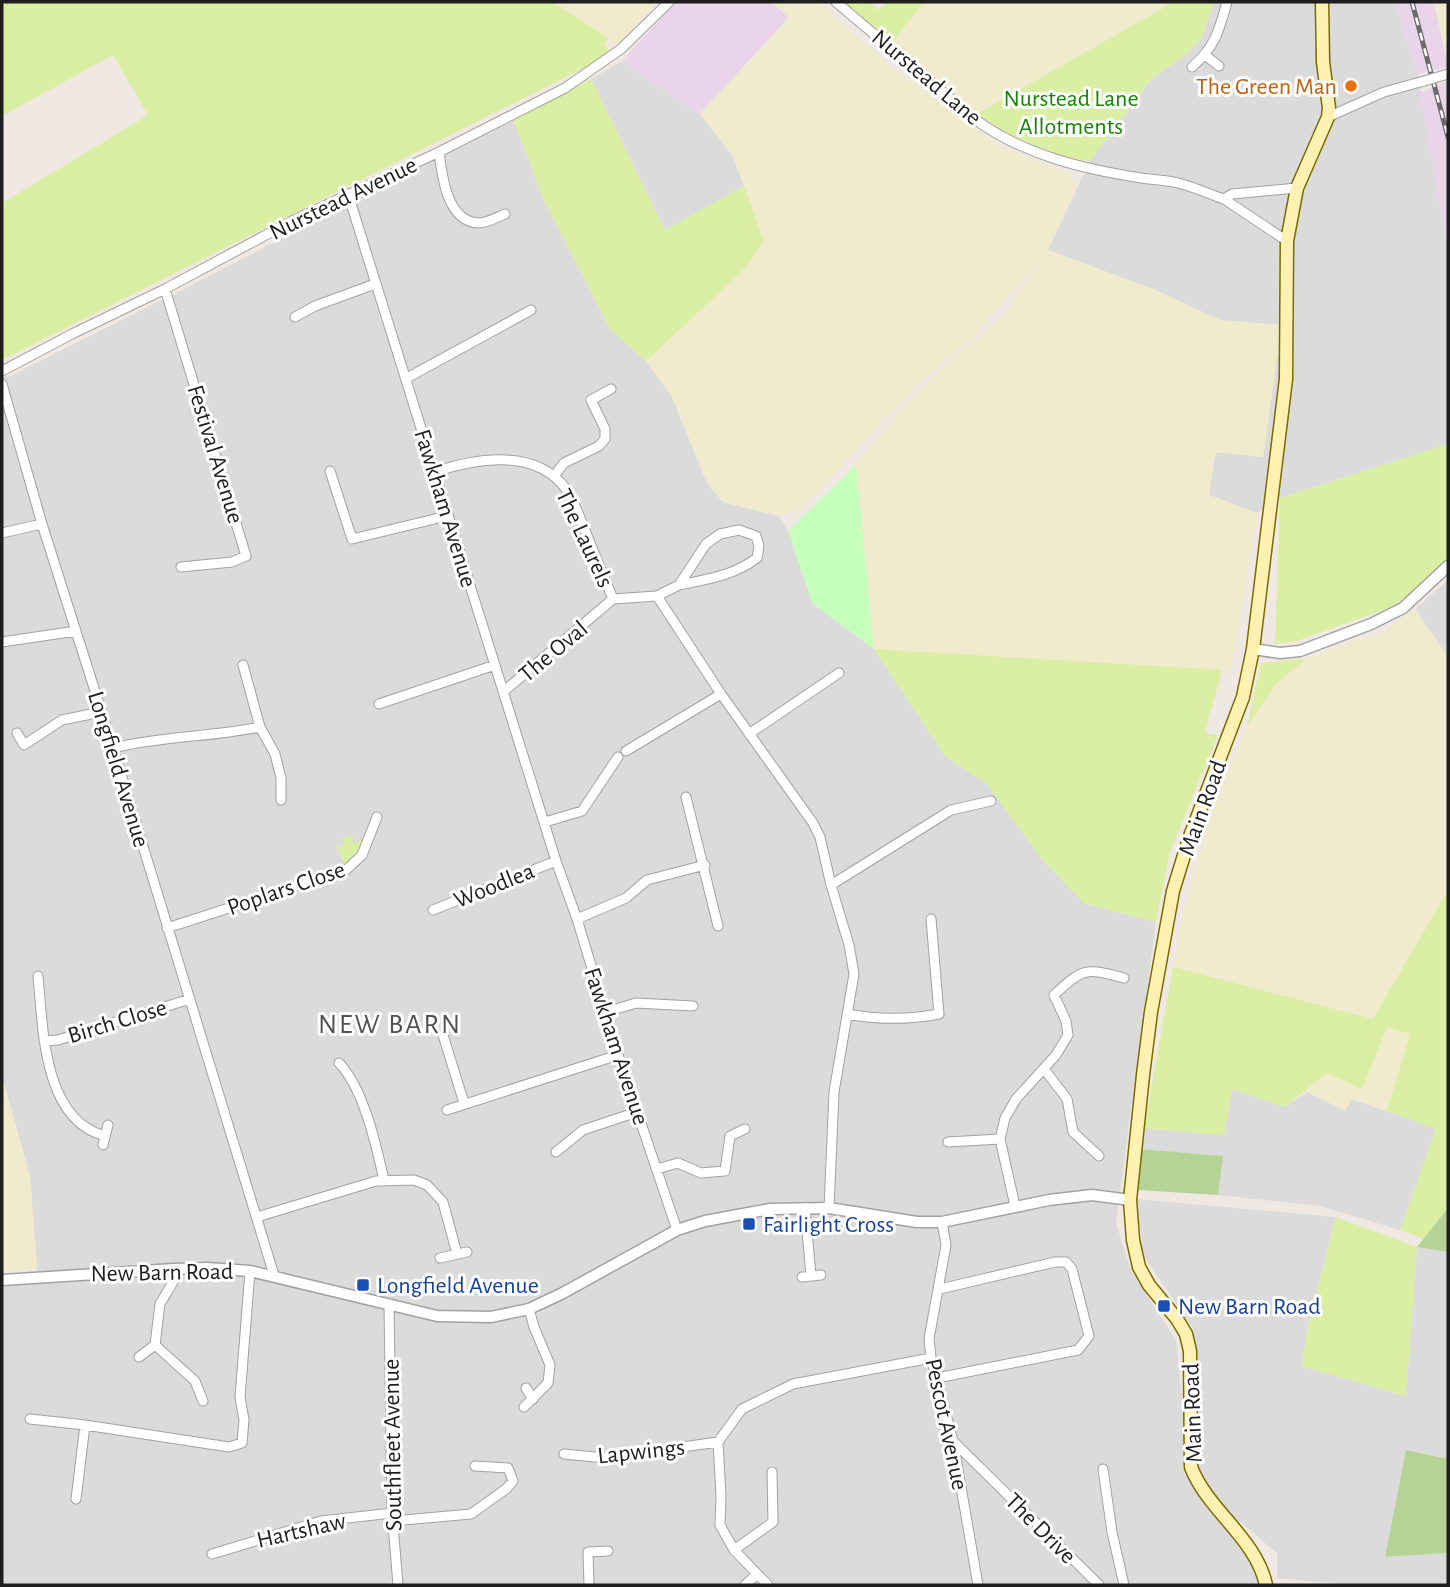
<svg xmlns="http://www.w3.org/2000/svg" width="1450" height="1587" font-family="'Alegreya Sans',sans-serif">
<rect width="100%" height="100%" fill="#f0e9e3"/>
<path fill="#dcdbdb" d="M1214,2H1395L1418,74L1448,253V444L1280,498L1257,513L1209,495L1215,452L1262,457L1281,326L1220,320L1155,290L1048,250L1090,161L1152,78L1184,56L1201,39Z
M622,61L700,114L733,156L744,186L665,231L591,79Z
M513,119L544,200L610,329L646,361L672,397L707,483L723,502L779,516L788,531L813,604L874,649L945,756L986,783L1042,859L1084,903L1156,922L1116,1223L1131,1271L1176,1340L1188,1456L1248,1546L1262,1585H2V1283L38,1281L30,1176L2,1077V374L8,377L174,294Z
M1448,580V657L1415,609Z
M1232,1089L1285,1107L1307,1092L1345,1110L1351,1099L1437,1128L1400,1230L1320,1206L1218,1195L1222,1156L1141,1149L1144,1128L1224,1135Z
M1136,1199L1336,1217L1307,1330L1302,1366L1406,1396L1417,1247L1448,1252V1459L1406,1450L1385,1557L1448,1553V1585H1350L1277,1578V1553L1234,1517L1197,1472L1195,1450L1198,1366L1193,1328L1144,1257Z"/>
<path fill="#e9d4ea" d="M675,2H771L789,17L700,114L622,61Z
M1395,2H1434L1448,67L1418,74Z
M1448,80V253L1420,93Z"/>
<path fill="#f0ebcc" d="M552,2H656L618,46Z
M771,2H818L890,67L998,145L1070,174L1076,188L1048,250L1155,290L1220,320L1282,325L1263,457L1216,452L1209,495L1257,513L1231,671L874,649L856,465L894,418L938,372L1002,317L1040,260L971,339L916,386L802,509L779,516L723,502L707,483L672,397L646,361L744,269L764,242L733,156L700,114L789,18Z
M924,2H1174L977,114L960,96L892,42Z
M1434,2H1448V60Z
M1415,609L1448,657V890L1373,1019L1173,967L1184,909L1211,815L1247,726L1276,684L1305,659L1334,647L1381,633Z
M1387,1027L1411,1034L1387,1111L1352,1099L1345,1111L1307,1092L1327,1073Z
M2,1077L30,1176L37,1268L2,1271Z"/>
<path fill="#daeea4" d="M2,2H552L608,38L604,45L611,52L582,69L2,360V203L148,115L113,55L2,116Z
M843,2H870L876,10L889,2H924L892,42Z
M1174,2H1214L1201,39L1184,56L1152,78L1090,161C1048,156 1010,139 977,114Z
M591,79L665,230L744,186L764,242L744,269L646,361L610,329L544,200L513,119Z
M1448,444V564L1400,604L1297,641L1275,644L1280,498Z
M874,649L1222,670L1205,733L1218,735L1170,852L1156,922L1084,903L1042,859L986,783L945,756Z
M1305,659L1276,684L1247,726L1261,663Z
M354,834L351,838L353,842L357,843L360,839L363,844L356,858L345,866L336,845L343,847L345,841L339,839Z
M1448,890V1208L1423,1239L1400,1230L1436,1129L1387,1111L1410,1034L1387,1027L1362,1089L1327,1073L1285,1107L1232,1089L1224,1135L1144,1128L1173,967L1373,1019Z
M1336,1217L1417,1247L1406,1396L1302,1366L1307,1330Z"/>
<path fill="#b5d394" d="M1141,1149L1223,1156L1218,1195L1138,1190Z
M1448,1208V1252L1417,1247Z
M1406,1450L1448,1459V1553L1385,1557Z"/>
<path fill="#c6febc" d="M856,465L874,649L813,604L788,531Z"/>
<g fill="none" stroke-linecap="round" stroke-linejoin="round">
<defs>
<path id="minor" d="M836,2L976,120C1024,155 1083,169 1141,178C1153,180 1167,180 1178,183C1194,187 1209,194 1224,199L1232,194L1297,188
M1205,55L1219,66
M1192,67C1215,47 1219,31 1227,2
M1328,117L1384,92L1424,81
M439,152C442,176 447,222 479,223C487,223 498,217 505,214
M348,194L556,861L577,919L618,1055L677,1230
M1224,199L1287,241
M165,289L246,556L232,562L181,567
M295,317L315,306L375,284
M2,371L72,334L165,289L292,221L439,152L565,88L621,49L669,2
M407,378L531,310
M2,384L42,524L113,748L274,1275
M330,471L352,539L447,516
M435,472C476,458 536,448 566,489C574,501 579,515 584,528C594,552 603,575 613,599
M554,476L564,463L599,446L605,439V429L591,400L611,389
M2,533L42,524
M657,596L721,694L813,823L820,837L831,885L849,945L854,974L834,1092L829,1208
M2,642L76,631
M243,665L260,727L275,754L281,778V800
M503,692L613,599L657,596L679,585L706,544L720,534L739,530L756,536L759,546L757,558C733,576 708,579 679,585
M379,704L495,665
M17,733L24,745L62,720L101,712
M749,734L839,673
M113,748C161,736 211,737 260,727
M626,751L721,694
M686,797L718,926
M545,822L582,811L618,757
M831,885L951,810L991,801
M433,910L556,861
M577,919L626,898L647,880L705,865
M167,928L346,870L362,855L377,817
M38,976C43,1028 43,1120 105,1136
M606,1012L636,1003L693,1006
M847,1014C879,1020 907,1020 939,1014L931,919
M443,1035L464,1103
M44,1041L58,1040L190,999
M339,1063C364,1089 376,1145 384,1180
M1044,1069L1067,1099L1073,1132L1099,1156
M447,1110L618,1055
M948,1142L1000,1139
M103,1145L108,1125
M556,1152L583,1130L637,1112
M657,1169L678,1163L701,1173L725,1171L730,1136L745,1129
M1015,1206L1000,1139L1005,1118L1016,1099L1056,1055L1068,1035L1066,1021L1054,995C1084,967 1086,968 1124,978
M805,1208L811,1276
M257,1217L376,1181L414,1180L427,1185L443,1202L457,1254
M942,1222L946,1245L929,1339L931,1358L953,1441L978,1585
M440,1258L467,1252
M802,1277L821,1275
M389,1304L392,1513L398,1585
M155,1345L195,1381L203,1401
M139,1357L155,1345L160,1304L173,1282L174,1269
M937,1378L1078,1350L1089,1336L1072,1269L1066,1262H1055L940,1289
M526,1388L533,1399
M524,1407L548,1383L550,1365L534,1327L529,1309
M30,1419L85,1425L229,1447L242,1443L244,1420L240,1397L250,1271
M718,1442L742,1409L793,1384L931,1358
M718,1442L721,1496L720,1525L734,1550L768,1585
M954,1442L1099,1585
M564,1454L605,1458L718,1442
M1103,1469L1112,1532L1124,1585
M76,1499L85,1425
M393,1521L471,1514L506,1489L513,1481L508,1468L475,1466
M734,1550L773,1522L772,1472
M212,1554L321,1521L392,1513
M589,1585L588,1552L608,1551
M745,1585L757,1574"/>
<path id="tertiary" d="M1253,649L1280,653L1300,651L1371,624L1403,608L1448,566
M2,1280L174,1269L207,1268L250,1271L437,1316L491,1317L529,1309L561,1294L677,1230L705,1221L770,1209L829,1208L917,1222H942L1049,1200L1092,1195L1130,1200"/>
<path id="secondary" d="M1266,1585C1256,1538 1208,1511 1191,1467L1190,1351L1186,1334L1177,1319L1149,1285L1139,1267L1133,1240L1130,1200L1143,1075L1151,1012L1173,891L1189,839L1243,697L1253,649L1286,379L1287,241L1297,188L1328,117L1329,108L1323,62L1322,2"/>
</defs>
<use href="#minor" stroke="#a2a2a2" stroke-width="11"/>
<use href="#tertiary" stroke="#a2a2a2" stroke-width="13"/>
<use href="#secondary" stroke="#7a6b00" stroke-width="15"/>
<use href="#minor" stroke="#fff" stroke-width="9"/>
<use href="#tertiary" stroke="#fff" stroke-width="10"/>
<use href="#secondary" stroke="#fff1b2" stroke-width="12"/>
<defs>
<path id="rail" d="M1412,2L1448,137"/>
</defs>
<use href="#rail" stroke="#6c6c6c" stroke-width="5"/>
<use href="#rail" stroke="#fff" stroke-width="2.5" stroke-dasharray="8" stroke-linecap="butt"/>
<defs>
<path id="minor-bridge" d="M1424,81L1448,74"/>
</defs>
<use href="#minor-bridge" stroke="#a2a2a2" stroke-width="11" stroke-linecap="butt"/>
<use href="#minor-bridge" stroke="#fff" stroke-width="9"/>
</g>
<circle fill="#e8710a" stroke="#fff" stroke-width="2.5" cx="1351" cy="86" r="7"/>
<g fill="#1a4fb4" stroke="#fff" stroke-width="2.5">
<rect x="742" y="1217" width="14" height="14" rx="3.5"/>
<rect x="356" y="1278" width="14" height="14" rx="3.5"/>
<rect x="1157" y="1299" width="14" height="14" rx="3.5"/>
</g>
<g text-anchor="middle" stroke-width="6" stroke-linejoin="round" paint-order="stroke">
<g font-size="24" fill="#1e1e1e" stroke="#fff">
<text transform="translate(927 77) rotate(40)" y="8">Nurstead Lane</text>
<text transform="translate(343 198) rotate(-26)" y="8">Nurstead Avenue</text>
<text transform="translate(216 454) rotate(73)" y="8">Festival Avenue</text>
<text transform="translate(446 508) rotate(73)" y="8">Fawkham Avenue</text>
<text transform="translate(585 538) rotate(65)" y="8">The Laurels</text>
<text transform="translate(553 651) rotate(-40)" y="8">The Oval</text>
<text transform="translate(119 769) rotate(73)" y="8">Longfield Avenue</text>
<text transform="translate(1202 808) rotate(-70)" y="8">Main Road</text>
<text transform="translate(494 885) rotate(-22)" y="8">Woodlea</text>
<text transform="translate(286 888) rotate(-19)" y="8">Poplars Close</text>
<text transform="translate(117 1021) rotate(-17)" y="8">Birch Close</text>
<text transform="translate(617 1046) rotate(72)" y="8">Fawkham Avenue</text>
<text transform="translate(162 1272) rotate(-1)" y="8">New Barn Road</text>
<text transform="translate(1192 1413) rotate(-92)" y="8">Main Road</text>
<text transform="translate(947 1424) rotate(78)" y="8">Pescot Avenue</text>
<text transform="translate(392 1445) rotate(-91)" y="8">Southfleet Avenue</text>
<text transform="translate(641 1451) rotate(-6)" y="8">Lapwings</text>
<text transform="translate(1041 1528) rotate(45)" y="8">The Drive</text>
<text transform="translate(301 1530) rotate(-13)" y="8">Hartshaw</text>
</g>
<g font-size="24" fill="#c56008" stroke="#fff" text-anchor="end">
<text x="1337" y="94">The Green Man</text>
</g>
<g font-size="24" fill="#168502" stroke="#fff">
<text x="1071" y="106">Nurstead Lane<tspan x="1071" dy="28">Allotments</tspan></text>
</g>
<g font-size="24" fill="#164399" stroke="#fff" text-anchor="start">
<text x="763" y="1232">Fairlight Cross</text>
<text x="377" y="1293">Longfield Avenue</text>
<text x="1178" y="1314">New Barn Road</text>
</g>
<g font-size="28" letter-spacing="2" fill="#515151" stroke="#fff">
<text x="390" y="1033">NEW BARN</text>
</g>
</g>
<rect width="1450" height="1587" fill="none" stroke="#1e1e1e" stroke-width="7"/>
</svg>
